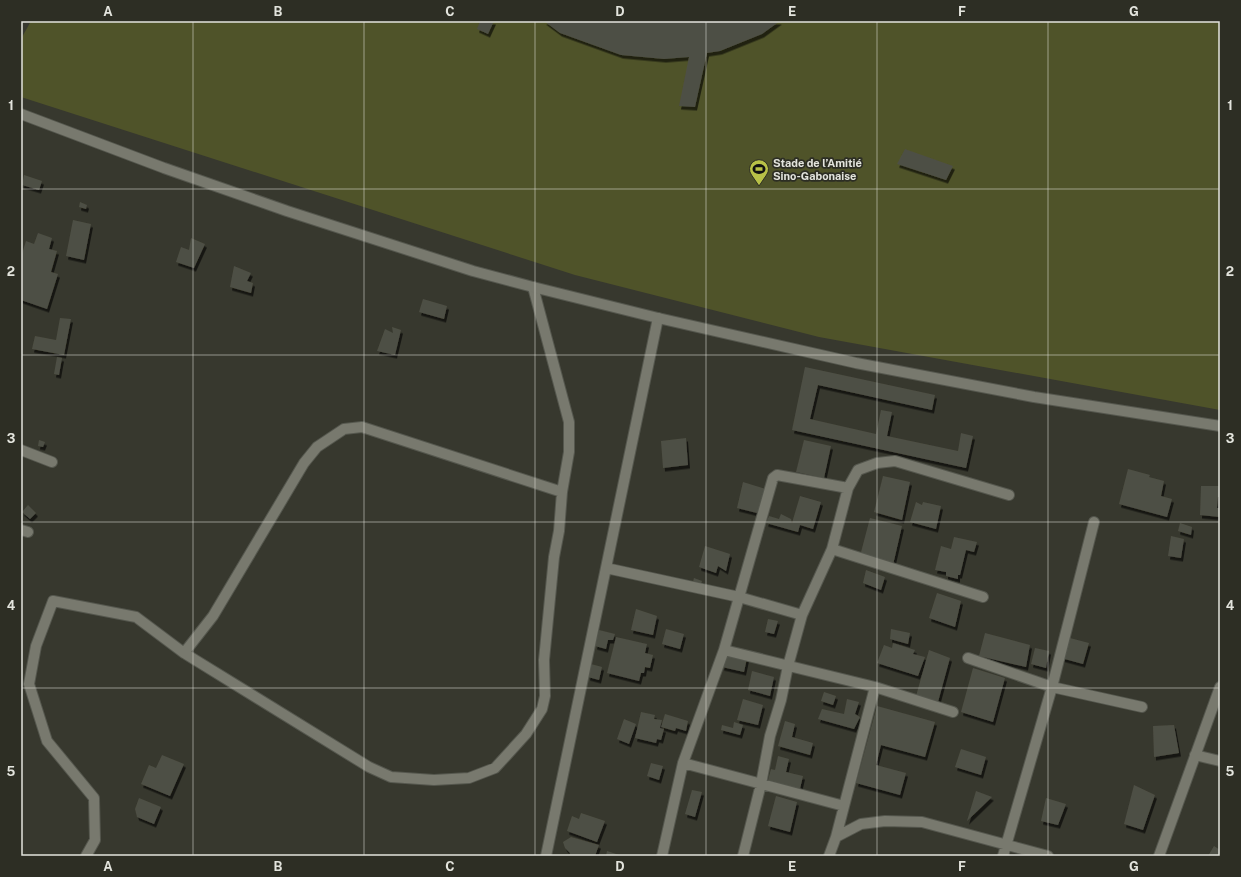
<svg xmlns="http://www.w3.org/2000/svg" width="1241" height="877" font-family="'Public Sans',sans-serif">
<defs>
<filter id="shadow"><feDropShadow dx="2" dy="3.5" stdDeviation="0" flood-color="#0009"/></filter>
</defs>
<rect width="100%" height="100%" fill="#37382e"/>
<path fill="#4f5329" d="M31,21H1220V410L819,337L575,275L21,97V39Z"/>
<path fill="#4e4f44" filter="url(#shadow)" d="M480,21H494L488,34L477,29Z
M544,21H780L762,34L720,51L707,53L695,107L679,106L689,57L664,59L621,55L560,33Z
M905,149L953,166L946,180L897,164Z
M24,175L42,181L39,190L22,185Z
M80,202L87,205L86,209L79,207Z
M73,220L91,224L84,260L66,256Z
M38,233L52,238L49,249L57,251L51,272L58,274L47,309L21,300V257L26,241L34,244Z
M191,238L205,244L194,268L176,262L181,247L189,250Z
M234,266L251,273L247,281L253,283L251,293L230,287Z
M423,299L447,306L444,319L419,312Z
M60,318L71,319L64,355L32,349L35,336L56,340Z
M392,327L401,330L395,355L377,351L385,329L393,333Z
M57,357L62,358L59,375L54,374Z
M805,367L935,395L932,410L818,385L810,419L876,434L881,410L892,412L887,436L958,451L961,433L973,436L966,468L792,430Z
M686,438L688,465L663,468L661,441Z
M39,440L45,442L43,447L38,446Z
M804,440L831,446L824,478L796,472Z
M1128,469L1150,475L1149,477L1164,481L1161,496L1172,499L1167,517L1119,504Z
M883,476L910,482L902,520L874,512Z
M743,482L772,491L765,515L737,508Z
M1201,486H1220V497H1218L1217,508H1220V517L1200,515Z
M800,496L821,502L813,529L800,525L798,532L766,523L769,516L779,519L781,514L791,519L792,523Z
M916,502L922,505L923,502L941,506L936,529L910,522Z
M28,505L36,513L30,519L22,512Z
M870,518L902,526L893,565L860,556Z
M1180,523L1192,527L1191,535L1178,531Z
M1171,536L1184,539L1181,558L1168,556Z
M954,537L977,542L974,552L966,550L960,575H958V579L946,576V572L935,570L941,546L951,549Z
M705,546L730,554L726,571L718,566L716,573L699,567Z
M866,570L885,577L881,590L863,583Z
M694,578L702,581L699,588L692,585Z
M937,593L961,601L955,627L929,618Z
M636,609L657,616L653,635L631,630Z
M768,619L778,621L774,634L765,632Z
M666,629L684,634L680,649L662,644Z
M891,629L910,633L908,644L890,639Z
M599,630L615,634L613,640H608L606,649L595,646Z
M985,633L1030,645L1026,667L979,656Z
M616,637L647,644L645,653L653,655L650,668L645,667L644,673H641L639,681L607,673Z
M1066,637L1089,643L1083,664L1061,658Z
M893,643L915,650L913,654L925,657L918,676L877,663L884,645L892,648Z
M1035,648L1049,651L1046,668L1031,664Z
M929,650L950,658L938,702L916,696Z
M726,653L747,658L744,672L722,667Z
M591,664L602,667L599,680L588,677Z
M973,668L1005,678L993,722L961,712Z
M752,671L774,677L770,696L748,690Z
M824,692L836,696L833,705L821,701Z
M743,699L763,705L758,725L737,720Z
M847,699L859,702L855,714L860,717L854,729L818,719L822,709L844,714Z
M877,706L935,722L925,757L881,745L876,765L906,773L900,795L856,783Z
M641,712L655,715L654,719L662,720L660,728L664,729L661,740L657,739L656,743L635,738Z
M665,714L688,721L686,731L676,728L675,731L661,727Z
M624,719L636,724L629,744L617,739Z
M785,721L795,724L792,737L813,743L810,755L778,746Z
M734,722L743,725L740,735L721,730L722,725L733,728Z
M1174,725L1179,753L1154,757L1153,726Z
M961,749L986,757L981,775L955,767Z
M162,755L184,764L170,796L141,784L149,765L156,768Z
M778,756L789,759L786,772L803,776L800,789L768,780L771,769L775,770Z
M651,763L663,766L659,780L647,776Z
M1134,785L1155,795L1143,830L1124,824Z
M692,790L702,792L695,817L685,814Z
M976,791L992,797L967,821Z
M776,796L797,802L790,832L768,826Z
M139,798L161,807L154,824L137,817L135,809Z
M1046,798L1066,804L1058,825L1041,821Z
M581,813L605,821L597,842L567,831L572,816L579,819Z
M571,837L599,845L595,856H569L570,853L565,848L563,842Z
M1214,846L1220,850V856H1208Z
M607,851L622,856H606Z"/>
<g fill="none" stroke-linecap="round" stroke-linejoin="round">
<defs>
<path id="street" d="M21,450L52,462
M21,530L28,532
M832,549L983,597
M606,568L739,597L802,615
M724,650L875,687L953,712
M184,653L213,616L304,463L317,447L344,429L362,427L562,492
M968,658L1052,687L1142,707
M1195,755L1220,761
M683,763L844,806
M836,837L861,824L885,821L922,822L1048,856
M86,856L95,840L94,798L47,741L29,684L36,646L53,601L136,617L184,653L369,767L391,777L434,780L469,778L495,768L526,734L542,709L545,696L544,660L554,557L559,531L562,492L569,452V422L533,287
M546,856L658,318
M662,856L683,763L724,650L773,478L777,475L848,488
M743,856L761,784L770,736L781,700L788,666L802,615L832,549L848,488L858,470L877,463L895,461L1009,495
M829,856L836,837L875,687
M1003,856L1052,687L1094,522
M1159,856L1220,687"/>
<path id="secondary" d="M21,114L164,168L287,211L473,271L533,287L658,318L856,363L1034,397L1220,426"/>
</defs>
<use href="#street" stroke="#55574e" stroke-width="12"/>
<use href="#secondary" stroke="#55574e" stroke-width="12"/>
<use href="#street" stroke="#78796e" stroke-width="10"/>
<use href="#secondary" stroke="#78796e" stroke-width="10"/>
</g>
<path fill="none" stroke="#e3e4dd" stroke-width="1" stroke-opacity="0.55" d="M193,21V856M364,21V856M535,21V856M706,21V856M877,21V856M1048,21V856M21,189H1220M21,355H1220M21,522H1220M21,688H1220"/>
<defs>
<symbol id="stadium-pin" viewBox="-11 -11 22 30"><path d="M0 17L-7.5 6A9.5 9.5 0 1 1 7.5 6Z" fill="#b8c147" stroke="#2d2e24"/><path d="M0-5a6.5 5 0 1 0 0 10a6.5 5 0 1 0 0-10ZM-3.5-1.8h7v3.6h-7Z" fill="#111"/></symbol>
</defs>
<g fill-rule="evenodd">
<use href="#stadium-pin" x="748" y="158" width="22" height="30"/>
</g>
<g text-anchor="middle" stroke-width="3.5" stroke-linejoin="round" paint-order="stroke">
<g font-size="11" font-weight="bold" fill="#e3e4dd" stroke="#2d2e24" text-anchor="start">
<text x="773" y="167">Stade de l’Amitié<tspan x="773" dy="13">Sino-Gabonaise</tspan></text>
</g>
</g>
<rect width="1241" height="877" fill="none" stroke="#2d2e24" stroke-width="44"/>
<rect x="22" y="22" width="1197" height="833" fill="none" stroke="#e3e4dd" stroke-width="1.5"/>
<g font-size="13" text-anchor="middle" font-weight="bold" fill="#e3e4dd">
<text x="108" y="16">A</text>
<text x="278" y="16">B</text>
<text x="450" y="16">C</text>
<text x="620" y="16">D</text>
<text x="792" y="16">E</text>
<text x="962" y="16">F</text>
<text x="1134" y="16">G</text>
<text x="11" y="110">1</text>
<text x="1230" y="110">1</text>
<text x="11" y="276">2</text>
<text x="1230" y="276">2</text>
<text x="11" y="443">3</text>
<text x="1230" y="443">3</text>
<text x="11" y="610">4</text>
<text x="1230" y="610">4</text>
<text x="11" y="776">5</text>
<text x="1230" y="776">5</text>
<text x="108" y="871">A</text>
<text x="278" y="871">B</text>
<text x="450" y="871">C</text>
<text x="620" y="871">D</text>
<text x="792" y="871">E</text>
<text x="962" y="871">F</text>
<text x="1134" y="871">G</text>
</g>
</svg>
